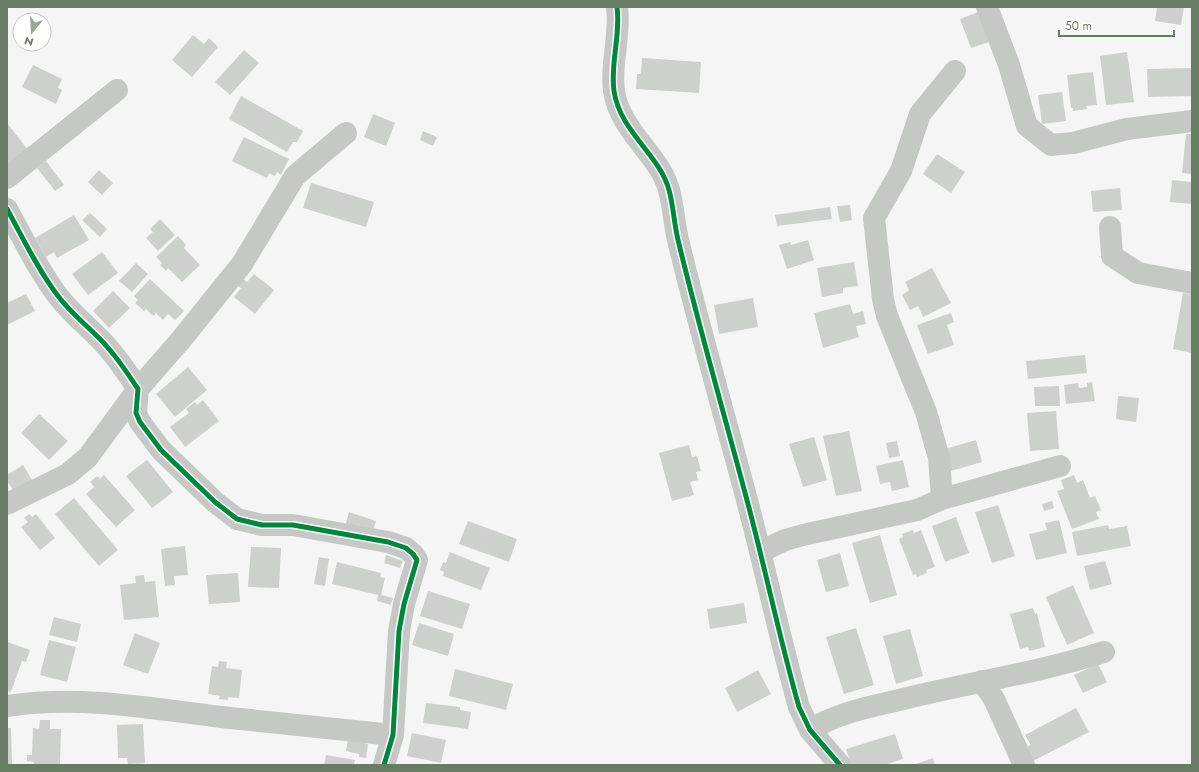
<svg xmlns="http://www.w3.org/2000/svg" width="1199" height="772" font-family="Jost,sans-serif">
<rect width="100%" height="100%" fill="#f5f5f5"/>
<path fill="#ced0cd" d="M1157,7H1184L1181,25L1155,21Z
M978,12L989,42L971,48L960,19Z
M193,35L204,44L209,38L218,47L192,77L172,60Z
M244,50L259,63L230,95L215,82Z
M1127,52L1134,102L1106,105L1100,56Z
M642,58L701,62L699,93L636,89L637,74H641Z
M33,65L62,79L58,88L62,90L56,104L22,87Z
M1192,68V96L1148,97L1147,69Z
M1093,72L1097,105L1086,106L1087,109L1073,111V108H1071L1067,75Z
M1062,92L1066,121L1042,124L1038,95Z
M241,96L303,131L297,142H293L287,152L229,119Z
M373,114L395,123L386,146L364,137Z
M7,123L28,150L7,166Z
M423,131L437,137L433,146L420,140Z
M1186,134H1192V174L1182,173Z
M244,137L289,159L281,175L277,172L275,176L269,173L267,178L232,161Z
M937,154L965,172L951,193L923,174Z
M46,161L64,185L55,191L37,168Z
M99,170L113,183L102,195L88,182Z
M1172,180L1192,182V204L1170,202Z
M311,183L374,202L366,227L303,208Z
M1120,188L1122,210L1093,212L1091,191Z
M850,205L852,220L840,222L837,206Z
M830,207L832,219L777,226L775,215Z
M90,213L107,229L100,237L82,220Z
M74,215L89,240L57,258L54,252L46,257L35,238Z
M160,219L175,235L158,251L146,238L153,232L150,229Z
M178,236L186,245L184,248L200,265L182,282L168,268L166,271L160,265L162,263L156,257Z
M808,240L814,260L787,269L779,245L790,242L791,245Z
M102,252L118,273L88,295L72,274Z
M854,262L858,286L843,288V293L822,297L817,268Z
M136,263L148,274L132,292L119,281Z
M932,268L951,303L923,317L918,306L910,310L902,295L909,290L905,282Z
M254,274L274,290L255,314L234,297L241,288L238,286L243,279L247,282Z
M150,279L184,311L175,320L168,314L163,320L156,313L153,316L146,309L144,311L135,303L138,300L134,296Z
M113,291L130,308L109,328L93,311Z
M1183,293L1192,294V353L1173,349Z
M26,294L35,311L7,325V303Z
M753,298L758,327L719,334L714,305Z
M850,304L853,314L863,311L866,324L856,326L859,337L823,348L814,313Z
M951,313L954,322L947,325L954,345L928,354L917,325Z
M1085,355L1087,373L1028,379L1026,361Z
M188,367L207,390L175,417L156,394Z
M1092,382L1095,401L1066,404L1064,385L1078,383L1079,388L1087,387V383Z
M1059,386L1060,406H1035L1034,387Z
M1118,396L1139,398L1136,422L1116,419Z
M203,400L219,421L185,447L170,427L189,413L186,409L195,402L197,405Z
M1056,411L1059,449L1030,451L1027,413Z
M39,414L68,441L49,460L21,433Z
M849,431L862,491L836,496L823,436Z
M814,437L827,480L803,487L789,444Z
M976,440L982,462L951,471L945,449Z
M897,441L900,456L889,458L886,443Z
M689,445L692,457L697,456L701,471L696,472L698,480L690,482L694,495L672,501L659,453Z
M147,460L173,492L152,508L126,476Z
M903,460L909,487L892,491L890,482L880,484L876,466Z
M23,465L32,480L14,491L7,481V475Z
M104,475L135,510L116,527L86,494L94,487L90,482L97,476L100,479Z
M1074,475L1077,483L1083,480L1090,498L1095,496L1101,510L1096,512L1099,519L1072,529L1057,491L1064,489L1061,480Z
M74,498L118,550L99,566L55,514Z
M1052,501L1054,508L1044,511L1042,504Z
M998,505L1015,556L992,563L975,512Z
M349,512L376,521L372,534L345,526Z
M29,514L32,517L36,514L55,538L40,550L21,527L28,522L24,518Z
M956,517L969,553L945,562L932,526Z
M1059,520L1067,553L1036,560L1029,534L1047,530L1045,523Z
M468,521L517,539L509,562L459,544Z
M1108,525L1109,529L1127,526L1131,546L1077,556L1072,532Z
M913,530L914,533L921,530L935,567L926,570L927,573L917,577L916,574L913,575L899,539L903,537L902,534Z
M880,535L897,595L870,603L852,543Z
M185,546L188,575L174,576L175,585L165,586L161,549Z
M251,547L281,548L279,588L248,587Z
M450,552L490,568L481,590L443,576L444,572L440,570L443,562L446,563Z
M840,553L849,586L826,592L817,560Z
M386,555L403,561L400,568L384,563Z
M319,557L329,559L325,586L314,584Z
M1105,561L1112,584L1090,590L1084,566Z
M337,562L381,573L380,577L385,578L381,595L393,598L391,605L377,601L378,595L332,584Z
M238,573L240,602L209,604L206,575Z
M144,575L145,582L155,581L159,617L124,620L120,585L136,583L135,576Z
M1073,585L1094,633L1067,645L1046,597Z
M428,591L470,604L462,629L420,616Z
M744,603L747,623L710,629L707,609Z
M1033,608L1035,614L1037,613L1045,647L1029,651L1028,647L1020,649L1010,614Z
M54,617L81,624L77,642L49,635Z
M419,623L454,634L448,656L412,645Z
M856,628L874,685L844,694L826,637Z
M910,629L923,676L896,684L883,636Z
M135,633L160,643L148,674L123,665Z
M49,640L76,647L67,682L40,675Z
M7,642L30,650L26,662L22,661L11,692L7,691Z
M219,661L227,662L226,668L242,670L239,698L228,697V700L219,699L220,696L208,694L212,666L218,667Z
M1098,664L1107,682L1083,693L1074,675Z
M455,669L513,684L506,710L449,696Z
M758,670L771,694L737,712L725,688Z
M426,703L460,707V710L471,712L468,729L423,723Z
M1076,708L1089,732L1033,761L1026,747L1031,745L1025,735Z
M40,720H50V729H61L60,765H34V762L27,761V755H32L33,728L39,729Z
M143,724L145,763L128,764L127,758H118L117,725Z
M7,728H11L12,765H7Z
M412,733L446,740L441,763L407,756Z
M895,734L903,759L884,765H851L846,749Z
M348,740L368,744L366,758L359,757V754L346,751Z
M326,755L355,760L354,765H324Z
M933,758L935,765H913Z"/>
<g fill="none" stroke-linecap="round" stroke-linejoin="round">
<path stroke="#c6c8c6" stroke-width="22" d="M617,7C621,35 610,63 614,91C620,132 660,155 669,190C674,208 674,226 679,244C700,331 725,417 748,504C766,572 780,640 799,707L810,730L840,765
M987,7L1009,65L1027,126L1051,145L1073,143L1127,129L1192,121
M7,178L117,90
M7,209C23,238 38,270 58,296C70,312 85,324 99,338C114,353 126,371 138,389L136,413L140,422L161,450L215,502L237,519L262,525H293L388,542L406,548L413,554L417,560L404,604L399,631L393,735L384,765
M1110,227L1112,256L1138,273L1192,283
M942,499L939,458L926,412L887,316L883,299L874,218L901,171L920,114L955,71
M7,504L68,474L88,457L138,389L180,341L242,264L295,176L346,133
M760,552L785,540L803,535L917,510L942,499L1060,466
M982,681L994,699L1024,765
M7,706C82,695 147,708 221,717C278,723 335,729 393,735
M810,730C837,713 869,707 899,700C967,683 1037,673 1104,652"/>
<defs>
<path id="cycleway" d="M617,7C621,35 610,63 614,91C620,132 660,155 669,190C674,208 674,226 679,244C700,331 725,417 748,504C766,572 780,640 799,707L810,730L840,765
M7,209C23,238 38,270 58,296C70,312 85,324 99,338C114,353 126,371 138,389L136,413L140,422L161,450L215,502L237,519L262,525H293L388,542L406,548L413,554L417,560L404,604L399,631L393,735L384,765"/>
</defs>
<use href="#cycleway" stroke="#fff" stroke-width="8"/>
<use href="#cycleway" stroke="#00873e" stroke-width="5"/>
</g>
<rect width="1199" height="772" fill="none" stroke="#667c63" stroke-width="16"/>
<g transform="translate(32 32) rotate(198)"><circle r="19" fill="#ffffff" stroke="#c2cbc1"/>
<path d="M0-3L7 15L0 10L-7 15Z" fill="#98a696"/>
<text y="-6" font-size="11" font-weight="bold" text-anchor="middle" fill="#667c63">N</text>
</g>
<path d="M1059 30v6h115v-6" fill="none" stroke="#667c63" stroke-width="2"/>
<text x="1065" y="30" font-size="12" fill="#667c63" stroke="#ffffff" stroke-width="3" paint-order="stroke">50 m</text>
</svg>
